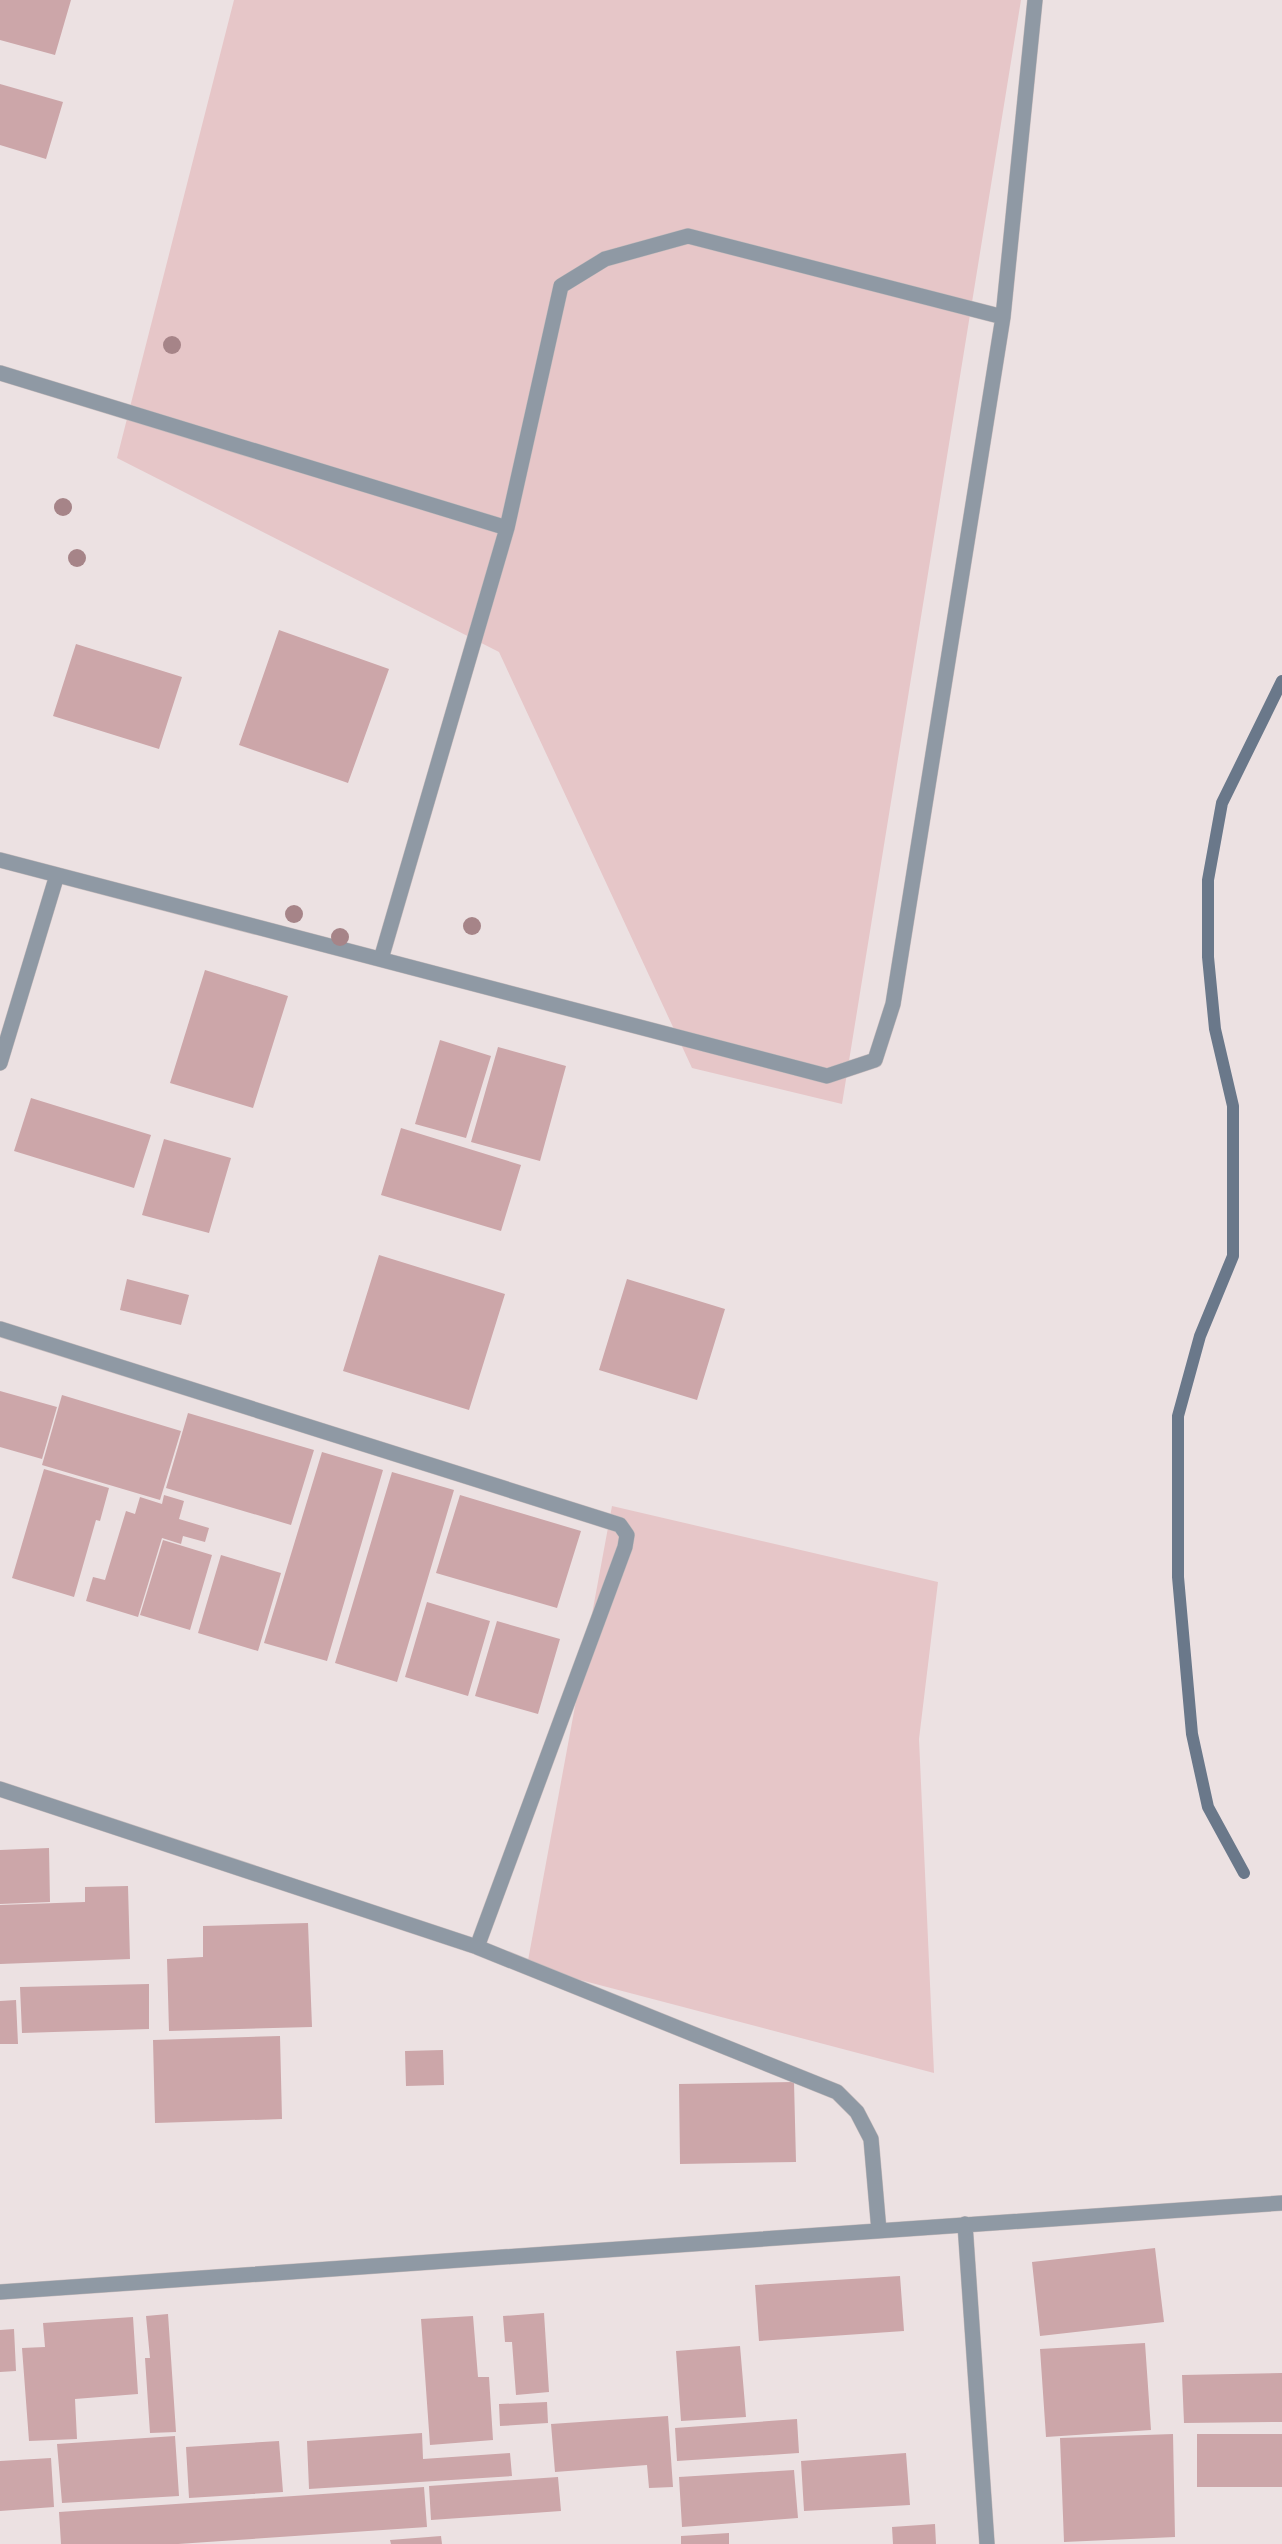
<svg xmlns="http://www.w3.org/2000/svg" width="1282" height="2544" font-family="'Source Serif 4',serif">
<rect width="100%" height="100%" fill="#ece1e2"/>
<path fill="#e6c6c8" d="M234,0H1021L842,1104L692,1068L499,652L117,458Z
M612,1506L938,1582L919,1739L934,2073L527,1966Z"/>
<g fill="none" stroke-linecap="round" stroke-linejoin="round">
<path stroke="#6a788a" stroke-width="12" d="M1244,1873L1208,1807L1192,1734L1178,1577V1416L1200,1336L1233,1256V1106L1215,1029L1208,957V880L1222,803L1282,681"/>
</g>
<path fill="#cca6a9" d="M0,0H71L55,55L0,40Z
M0,84L63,102L46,159L0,145Z
M279,630L389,669L348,783L239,745Z
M76,644L182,677L159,749L53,716Z
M205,970L288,996L253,1108L170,1083Z
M440,1040L491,1056L466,1138L415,1124Z
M498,1047L566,1066L540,1161L471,1142Z
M31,1098L151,1135L134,1188L14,1151Z
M401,1128L521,1165L501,1231L381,1195Z
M164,1139L231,1158L209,1233L142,1215Z
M379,1255L505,1294L469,1410L343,1371Z
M127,1279L189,1295L181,1325L120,1310Z
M627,1279L725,1309L697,1400L599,1370Z
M0,1391L57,1407L42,1459L0,1447Z
M62,1395L181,1431L160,1500L42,1465Z
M188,1413L314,1450L291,1525L166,1488Z
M322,1452L383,1470L327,1661L264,1643Z
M44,1469L109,1488L100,1521L96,1520L74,1597L12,1578Z
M392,1472L454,1490L397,1682L335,1663Z
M164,1495L184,1501L179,1519L209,1528L205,1542L183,1536L181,1544L162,1538L138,1617L86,1601L93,1577L105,1580L126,1511L135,1514L140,1497L162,1504Z
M460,1495L581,1531L557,1608L436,1573Z
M163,1540L212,1555L190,1630L140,1615Z
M221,1555L281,1573L258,1651L198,1633Z
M427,1602L490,1621L468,1696L405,1677Z
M497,1621L560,1639L538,1714L475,1696Z
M49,1848L50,1902L0,1904V1850Z
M128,1886L130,1959L0,1964V1905L85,1902V1887Z
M308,1923L312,2027L169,2031L167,1959L203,1957V1926Z
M149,1984V2029L22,2033L20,1987Z
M16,2000L18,2044H0V2001Z
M280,2036L282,2119L155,2123L153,2040Z
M443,2050L444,2085L406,2086L405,2051Z
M794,2082L796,2162L680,2164L679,2084Z
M1155,2248L1164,2322L1040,2336L1032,2262Z
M900,2276L904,2331L759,2341L755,2285Z
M544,2313L549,2392L516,2395L512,2342H505L503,2316Z
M168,2314L176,2432L150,2433L145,2358H150L146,2316Z
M473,2316L478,2377H489L493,2440L430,2445L421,2319Z
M133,2317L138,2394L75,2399L77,2439L29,2441L22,2348L45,2347L43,2323Z
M14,2329L16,2371L0,2372V2330Z
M1145,2343L1151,2430L1046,2437L1040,2349Z
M740,2346L746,2417L681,2421L676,2351Z
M1282,2373V2422L1184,2423L1182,2375Z
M547,2402L548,2423L500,2426L499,2404Z
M668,2416L673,2487L649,2488L647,2465L555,2472L551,2424Z
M797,2419L799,2453L677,2461L675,2428Z
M422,2433L423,2459L510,2453L512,2476L309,2489L307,2441Z
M1173,2434L1175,2537L1064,2542L1060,2438Z
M1197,2434H1282V2487H1197Z
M175,2436L179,2496L62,2503L57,2444Z
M279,2441L283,2492L189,2498L186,2447Z
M906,2453L910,2505L804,2511L801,2461Z
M51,2458L54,2507L0,2511V2461Z
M794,2470L798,2518L682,2527L679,2477Z
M558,2477L561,2511L431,2520L429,2486Z
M424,2487L427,2527L178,2544H61L59,2512Z
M935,2524L936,2544H893L892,2527Z
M729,2533V2544H681V2536Z
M441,2536L442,2544H391L390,2540Z"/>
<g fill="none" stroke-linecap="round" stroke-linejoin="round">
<defs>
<path id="minor" d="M0,373L507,528
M0,860L827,1076L875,1060L893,1004L1003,317L1035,0
M381,959L507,528L561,286L605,259L688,236L1003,317
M0,1063L57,875
M0,1329L620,1525L627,1535L625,1547L477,1947
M0,1789L477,1947L837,2092L857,2112L871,2139L879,2231
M965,2224L987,2544
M0,2292L1282,2203"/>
</defs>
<use href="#minor" stroke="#c6bcbd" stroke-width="16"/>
<use href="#minor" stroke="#8f99a4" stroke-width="15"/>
</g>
<g fill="#a68488">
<circle cx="172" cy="345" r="9"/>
<circle cx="63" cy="507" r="9"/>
<circle cx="77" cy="558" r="9"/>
<circle cx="294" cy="914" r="9"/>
<circle cx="472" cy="926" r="9"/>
<circle cx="340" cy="937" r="9"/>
</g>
</svg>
